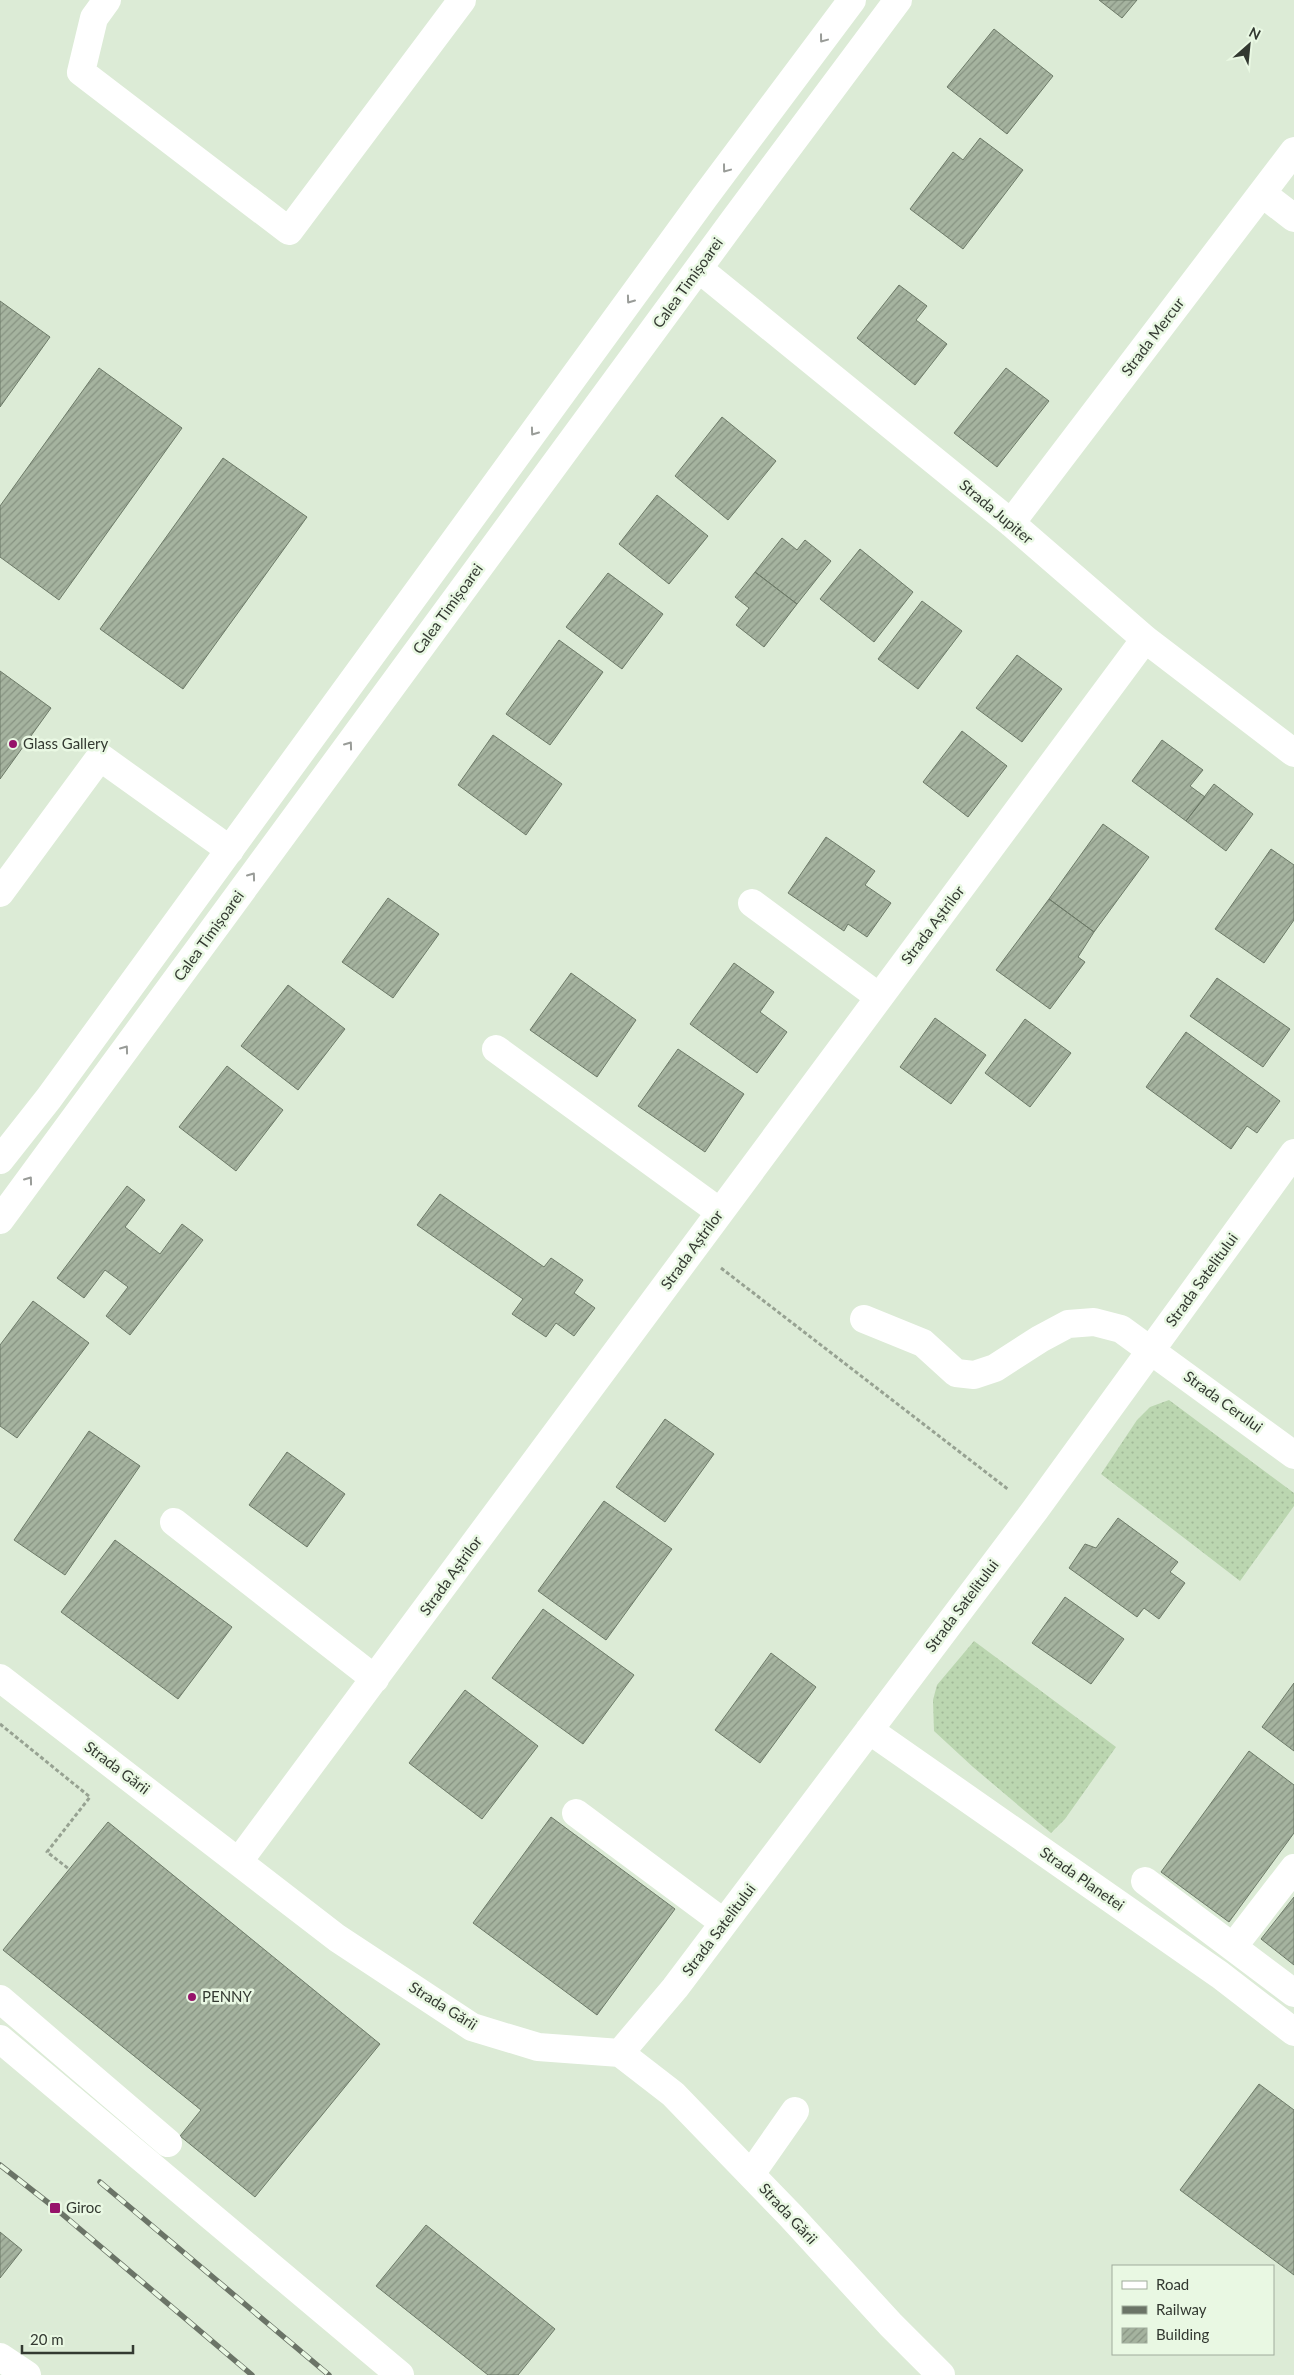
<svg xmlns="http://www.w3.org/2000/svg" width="1294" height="2375" font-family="Lato,sans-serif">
<defs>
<pattern id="grass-dots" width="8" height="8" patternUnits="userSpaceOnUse" patternTransform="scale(1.25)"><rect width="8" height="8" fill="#bbd6b0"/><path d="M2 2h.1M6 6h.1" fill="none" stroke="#a1b898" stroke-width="1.8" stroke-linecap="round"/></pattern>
<pattern id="building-hatch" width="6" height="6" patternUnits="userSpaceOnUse" patternTransform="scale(1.25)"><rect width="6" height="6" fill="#a5b39f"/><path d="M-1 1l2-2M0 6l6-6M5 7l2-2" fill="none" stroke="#879382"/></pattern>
</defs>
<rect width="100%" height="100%" fill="#dcebd6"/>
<path fill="url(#grass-dots)" d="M1169,1400L1294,1493V1506L1240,1581L1101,1474L1137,1420L1150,1407Z
M974,1641L1116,1747L1065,1819L1051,1833L973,1767L934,1731L933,1700L937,1685Z"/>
<path fill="url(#building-hatch)" stroke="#6d7a68" d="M1099,0H1137L1122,18Z
M994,29L1053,76L1007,134L947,87Z
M980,138L1023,170L963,249L910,209L953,152L963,160Z
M899,285L927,306L916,320L947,344L915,385L857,338Z
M0,301L50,337L0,407Z
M99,368L182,428L59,600L0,557V506Z
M1006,368L1049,401L997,467L954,433Z
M722,417L776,461L728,520L675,476Z
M223,458L307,517L183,689L100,629Z
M657,495L708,536L669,584L619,544Z
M782,538L797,550L805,540L831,561L797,604L755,572Z
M860,549L913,592L874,642L820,599Z
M755,572L797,604L764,647L736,625L749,608L735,597Z
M608,573L663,614L622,669L566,627Z
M922,601L962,631L918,689L878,659Z
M559,640L603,672L550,745L506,714Z
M1017,655L1062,689L1022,742L976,708Z
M0,671L51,708L0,779Z
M962,731L1007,766L968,817L923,782Z
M493,735L562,784L526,835L458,785Z
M1162,740L1203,770L1190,786L1205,797L1186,821L1132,781Z
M1214,784L1253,814L1226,851L1186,821Z
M1103,824L1149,857L1094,932L1049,899Z
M826,837L875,871L865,885L891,903L867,937L848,924L844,931L788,893Z
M1271,849L1294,865V920L1264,963L1215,929Z
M388,898L439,934L393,998L342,962Z
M1049,899L1094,932L1078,957L1085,962L1050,1009L996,970Z
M734,963L774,992L760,1012L787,1032L757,1073L690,1024Z
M571,973L636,1020L597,1077L530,1030Z
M1217,978L1290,1029L1263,1067L1190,1016Z
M288,985L345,1029L298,1090L241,1046Z
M935,1018L986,1055L951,1104L900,1067Z
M1025,1019L1071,1053L1030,1107L985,1073Z
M1186,1032L1280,1101L1257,1133L1247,1126L1231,1149L1146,1087Z
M678,1049L744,1094L705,1152L638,1106Z
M227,1066L283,1110L236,1171L179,1127Z
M127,1186L145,1200L125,1227L160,1254L182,1224L203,1240L130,1335L106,1316L128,1287L105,1270L84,1298L57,1278Z
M440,1194L544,1267L551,1258L583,1280L574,1293L595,1308L574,1336L556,1323L546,1337L512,1314L523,1299L417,1225Z
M33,1301L89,1343L17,1438L0,1426V1345Z
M665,1419L714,1454L665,1522L616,1487Z
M89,1431L140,1466L65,1575L14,1540Z
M287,1452L345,1494L307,1547L249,1505Z
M604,1501L672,1549L606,1640L538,1591Z
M1118,1518L1178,1562L1170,1572L1185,1583L1159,1619L1144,1608L1137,1617L1069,1568L1085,1544L1096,1548Z
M115,1540L232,1627L178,1699L61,1612Z
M1065,1597L1124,1639L1091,1684L1032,1643Z
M543,1609L634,1675L583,1744L492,1678Z
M771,1653L816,1687L760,1763L715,1730Z
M1294,1683V1751L1262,1727Z
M465,1690L538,1746L482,1819L409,1763Z
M1249,1751L1294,1785V1833L1229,1922L1161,1872Z
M551,1817L675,1909L597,2015L473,1923Z
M108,1822L380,2044L255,2197L180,2136L201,2110L3,1950Z
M1294,1897V1965L1261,1939Z
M1259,2084L1294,2110V2275L1180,2190Z
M426,2225L555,2329L518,2375H488L376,2286Z
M0,2232L22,2250L0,2278Z"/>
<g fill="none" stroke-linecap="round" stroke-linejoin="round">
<path stroke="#97a292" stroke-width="3" stroke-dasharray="4 2.5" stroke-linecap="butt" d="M721,1268L1009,1490
M0,1724L90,1797L47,1852L69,1869"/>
<path stroke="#fff" stroke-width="28" d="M107,0L94,18L81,72L289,231L462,0
M1263,194L1294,218
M699,269L1011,523L1145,639L1294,753
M1011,523L1294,151
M0,893L100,757L230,850
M752,903L879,997
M496,1049L720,1212
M864,1319L923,1343L956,1373L974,1375L995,1368L1040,1339L1068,1324L1094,1322L1121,1329L1294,1455
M174,1522L375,1679
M0,1678L337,1938L472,2027L538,2047L620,2053L673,2094L791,2216L891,2325L941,2375
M869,1730L1220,1975L1294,2032
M576,1813L724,1923
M239,1861L1145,639
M1145,1881L1294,1993
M1233,1947L1294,1868
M0,1999L168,2143
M0,2039L400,2375
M620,2053L675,1988L1035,1510L1294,1153
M751,2174L795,2111
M0,2357L27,2375"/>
<path stroke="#fff" stroke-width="28" d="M0,1160L49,1098L704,198L852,0
M0,1220L734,220L898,0"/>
<defs>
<path id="rail" d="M0,2165L55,2208L252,2375
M100,2182L329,2375"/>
</defs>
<use href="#rail" stroke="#6b7467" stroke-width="5.5"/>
<use href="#rail" stroke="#e9f8e3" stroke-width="4" stroke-dasharray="11" stroke-linecap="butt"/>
</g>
<defs><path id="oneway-chevron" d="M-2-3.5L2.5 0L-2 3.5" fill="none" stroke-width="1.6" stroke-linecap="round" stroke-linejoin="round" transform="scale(1.25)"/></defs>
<g stroke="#999c98">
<use href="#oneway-chevron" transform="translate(823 39) rotate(127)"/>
<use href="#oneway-chevron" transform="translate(726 169) rotate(127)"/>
<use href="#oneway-chevron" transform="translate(630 300) rotate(126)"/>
<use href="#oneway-chevron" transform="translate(534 432) rotate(126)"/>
<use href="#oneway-chevron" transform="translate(349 745) rotate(-54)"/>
<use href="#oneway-chevron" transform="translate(252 876) rotate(-54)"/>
<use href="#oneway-chevron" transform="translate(125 1049) rotate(-54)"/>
<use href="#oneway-chevron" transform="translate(29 1180) rotate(-54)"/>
</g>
<g fill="#96136a" stroke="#e9f8e3" stroke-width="2">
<circle cx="13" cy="744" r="5"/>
<circle cx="192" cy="1997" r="5"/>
<rect x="49" y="2202" width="12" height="12" rx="2.5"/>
</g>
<g text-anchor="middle" stroke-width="5" stroke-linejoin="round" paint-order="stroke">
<g font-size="15" fill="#333931" stroke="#e9f8e3">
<text transform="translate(688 283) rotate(-54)" y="5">Calea Timișoarei</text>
<text transform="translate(1153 337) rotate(-53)" y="5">Strada Mercur</text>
<text transform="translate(996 512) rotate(40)" y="5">Strada Jupiter</text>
<text transform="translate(448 609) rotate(-54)" y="5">Calea Timișoarei</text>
<text transform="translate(933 925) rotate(-53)" y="5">Strada Aștrilor</text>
<text transform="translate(209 936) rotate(-54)" y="5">Calea Timișoarei</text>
<text transform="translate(692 1250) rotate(-54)" y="5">Strada Aștrilor</text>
<text transform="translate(1202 1280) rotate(-54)" y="5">Strada Satelitului</text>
<text transform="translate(1223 1402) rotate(36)" y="5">Strada Cerului</text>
<text transform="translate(451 1576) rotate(-54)" y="5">Strada Aștrilor</text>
<text transform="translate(962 1606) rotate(-53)" y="5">Strada Satelitului</text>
<text transform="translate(117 1768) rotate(37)" y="5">Strada Gării</text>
<text transform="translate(1082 1879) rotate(35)" y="5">Strada Planetei</text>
<text transform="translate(719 1930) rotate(-53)" y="5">Strada Satelitului</text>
<text transform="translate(443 2006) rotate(32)" y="5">Strada Gării</text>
<text transform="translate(788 2214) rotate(47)" y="5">Strada Gării</text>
</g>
<g font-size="15" fill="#333931" stroke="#e9f8e3" text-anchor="start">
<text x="23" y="749">Glass Gallery</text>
<text x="202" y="2002">PENNY</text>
<text x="66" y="2213">Giroc</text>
</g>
</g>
<rect x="1112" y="2265" width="162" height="90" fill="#e9f8e3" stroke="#a0ac9c"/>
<rect x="1122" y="2281" width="25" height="8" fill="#ffffff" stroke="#a0ac9c"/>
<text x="1156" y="2290" font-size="15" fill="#333931">Road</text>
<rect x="1122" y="2306" width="25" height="8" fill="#6b7467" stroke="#a0ac9c"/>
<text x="1156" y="2315" font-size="15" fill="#333931">Railway</text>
<rect x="1122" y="2328" width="25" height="15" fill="url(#building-hatch)" stroke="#a0ac9c"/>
<text x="1156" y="2340" font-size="15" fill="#333931">Building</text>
<g transform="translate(1249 45) rotate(27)" stroke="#e9f8e3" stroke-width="4" paint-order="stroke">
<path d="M0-4L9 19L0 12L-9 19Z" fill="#333931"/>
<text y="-8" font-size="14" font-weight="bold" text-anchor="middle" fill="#333931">N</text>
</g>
<path d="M22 2345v8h111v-8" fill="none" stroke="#333931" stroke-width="2.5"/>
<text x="30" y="2345" font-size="15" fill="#333931" stroke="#e9f8e3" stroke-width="4" paint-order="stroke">20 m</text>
</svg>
